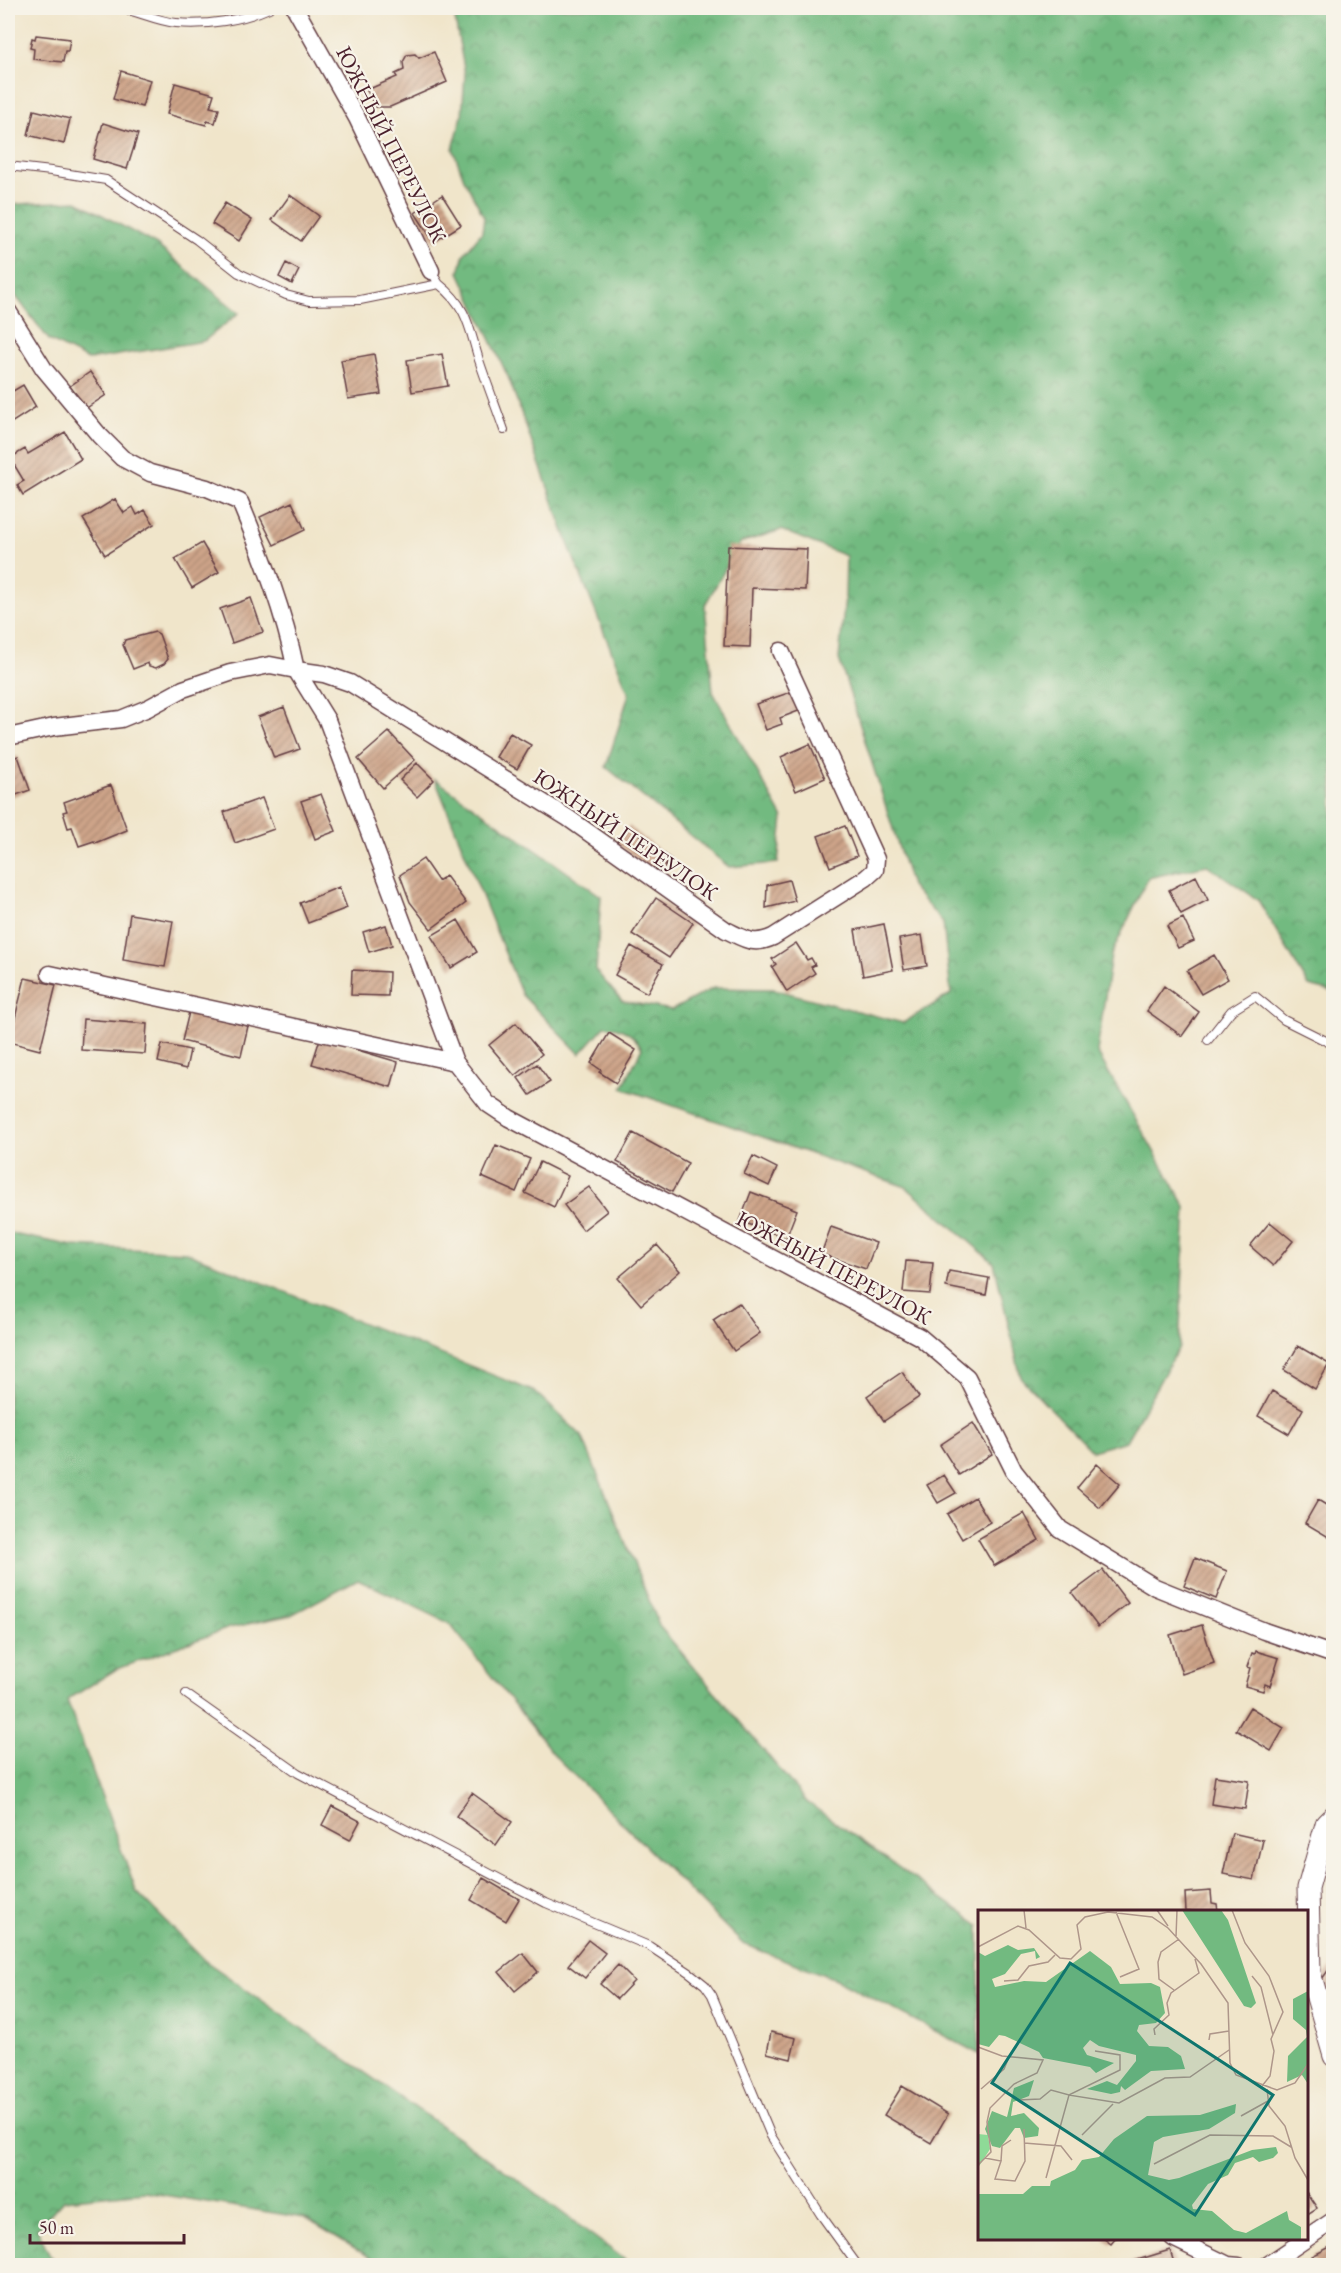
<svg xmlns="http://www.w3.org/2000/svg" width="1341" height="2273" font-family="'EB Garamond',serif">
<defs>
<pattern id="forest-crowns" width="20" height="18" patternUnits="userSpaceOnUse" patternTransform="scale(1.5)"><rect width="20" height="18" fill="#72ba80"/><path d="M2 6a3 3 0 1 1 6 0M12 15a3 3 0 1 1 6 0" fill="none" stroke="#609769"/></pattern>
<pattern id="building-hatch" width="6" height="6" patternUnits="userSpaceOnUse" patternTransform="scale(1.5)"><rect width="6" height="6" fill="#cea489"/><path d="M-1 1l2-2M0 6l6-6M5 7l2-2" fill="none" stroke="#a98570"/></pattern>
</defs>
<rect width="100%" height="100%" fill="#f7f3e8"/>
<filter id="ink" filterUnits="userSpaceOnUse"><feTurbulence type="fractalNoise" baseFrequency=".0167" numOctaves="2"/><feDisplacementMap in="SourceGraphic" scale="12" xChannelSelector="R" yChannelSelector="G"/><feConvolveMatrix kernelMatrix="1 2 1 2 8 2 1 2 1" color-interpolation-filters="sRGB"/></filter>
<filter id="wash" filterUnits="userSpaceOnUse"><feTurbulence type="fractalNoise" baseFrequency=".008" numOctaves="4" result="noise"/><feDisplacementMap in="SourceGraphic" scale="24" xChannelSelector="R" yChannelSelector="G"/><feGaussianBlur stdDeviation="1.35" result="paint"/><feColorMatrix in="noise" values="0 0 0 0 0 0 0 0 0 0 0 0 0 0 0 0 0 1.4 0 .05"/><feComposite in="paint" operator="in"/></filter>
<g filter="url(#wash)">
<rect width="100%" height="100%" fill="#f0e5ca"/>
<path fill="url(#forest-crowns)" stroke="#5e6c56" stroke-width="1.5" d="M453,8H1333V992L1309,986L1258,900L1207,865L1148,878L1111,955L1097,1052L1186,1207L1179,1347L1126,1441L1092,1451L1021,1378L994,1263L906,1187L622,1088L642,1048C633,1034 622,1027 605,1026L580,1054L522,995L435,779L601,896L596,971L622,1001L672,1010L713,988L773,989L903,1023L951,994L943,923L911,886L839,659L845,597L846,556L781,530L740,543L705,605L713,692L783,818L778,863L729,867L606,767L629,694L570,549L509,379L459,272L464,254L482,232L484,217L464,179L453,149L462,116L465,74Z
M77,201L157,245L239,313L204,341L88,360L49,340L8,286V207L18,204Z
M8,1233L74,1246L186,1252L535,1392L582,1436L660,1627L807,1802L979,1925V2054L838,1980L743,1944L556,1757L449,1623L358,1579L291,1615L229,1628L115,1670L67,1700L136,1891L204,1960L517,2179L632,2265H383L305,2218L145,2192L63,2200L37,2229L55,2265H8Z"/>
<g id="blocks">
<path fill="url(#building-hatch)" d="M36,35L70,39L68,51H65L63,62L33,59L34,49L30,48L32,38L35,39Z
M434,52L447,82L390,107H375L367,90L397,77L395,74L404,70L403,62L407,55L415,54L419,58Z
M121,71L150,80L142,107L113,99Z
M175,83L214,94L210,107L219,109L215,123L207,121L206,125L167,114Z
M34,110L70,119L64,144L28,135Z
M103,123L138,134L127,169L93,159Z
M290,195L319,216L301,241L272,220Z
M442,195L461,225L434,242L415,213Z
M225,203L252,220L239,241L212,224Z
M286,263L299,270L292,284L279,277Z
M374,354L381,394L348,399L341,360Z
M442,354L448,386L412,392L407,360Z
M90,372L106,395L85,409L70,386Z
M23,385L36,407L8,425V394Z
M65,432L81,459L23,495L17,485L24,481L10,458L25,449L28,454Z
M115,499L124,513L133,507L137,515L145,510L154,524L105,555L83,519Z
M292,502L305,530L274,545L260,517Z
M202,543L219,572L192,588L175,559Z
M728,546L807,549L805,590L752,588L750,647L724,646Z
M251,598L263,632L232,643L220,609Z
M155,632L159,634L168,659L164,664L156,668L149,666L148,663L133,669L123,645L125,640Z
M794,691L801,710L780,718L782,724L766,730L756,704Z
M284,707L300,749L274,758L258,717Z
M389,732L415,760L383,788L358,759Z
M510,733L531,745L517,769L496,757Z
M810,744L825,778L796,791L781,757Z
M18,756L30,790L8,798V760Z
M417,763L434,780L417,797L400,780Z
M111,785L127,830L95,843L94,841L79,846L72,827L68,828L63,812L67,811L64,802Z
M321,794L336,831L315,839L301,801Z
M262,798L274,829L235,843L224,812Z
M629,826L671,859L658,875L616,843Z
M845,826L857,856L830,867L818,836Z
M423,859L438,881L446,876L466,903L431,929L410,902L400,875Z
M1196,876L1208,900L1181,914L1169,890Z
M789,880L795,901L766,908L767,885Z
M339,887L347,908L308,923L300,903Z
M656,898L693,923L669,958L632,934Z
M130,914L173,921L165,967L123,960Z
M1183,918L1194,941L1178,948L1167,926Z
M458,920L477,952L451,968L431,936Z
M884,924L893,970L863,976L855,930Z
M386,925L392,945L369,952L363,932Z
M922,935L927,966L904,970L899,939Z
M796,943L807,960L811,958L815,965L811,967L815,973L787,992L772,967L776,964L772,959Z
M631,946L663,964L647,993L615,975Z
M1214,955L1228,979L1201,994L1187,971Z
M352,970L389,972L388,996L351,995Z
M25,978L56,985L40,1050L9,1042Z
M1164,986L1199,1012L1182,1036L1147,1011Z
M189,1012L248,1026L241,1056L182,1041Z
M83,1019L147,1024L145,1054L81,1050Z
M516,1023L542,1054L515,1076L489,1045Z
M609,1033L636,1050L616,1083L599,1072L601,1070L591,1063Z
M320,1039L398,1062L391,1087L312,1064Z
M162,1044L190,1050L186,1069L158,1062Z
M537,1064L550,1082L530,1095L518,1078Z
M633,1133L688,1163L672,1192L617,1162Z
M496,1145L530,1159L516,1192L482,1177Z
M753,1156L777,1168L769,1186L744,1174Z
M540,1162L568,1176L554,1207L525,1193Z
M589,1187L607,1211L583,1230L564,1205Z
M751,1192L797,1210L786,1238L740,1221Z
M1270,1222L1293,1241L1273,1266L1250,1246Z
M831,1227L876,1243L866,1269L821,1254Z
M657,1245L680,1271L641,1305L618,1278Z
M906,1261L933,1263L930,1294L903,1292Z
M949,1271L989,1278L986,1295L946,1287Z
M739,1303L760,1333L734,1351L713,1320Z
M1298,1346L1329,1364L1315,1389L1284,1370Z
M902,1372L919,1397L884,1421L867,1396Z
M1272,1391L1303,1409L1289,1434L1258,1416Z
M973,1423L992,1454L959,1475L940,1445Z
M1097,1464L1120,1484L1100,1508L1077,1488Z
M944,1475L956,1493L938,1503L927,1485Z
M975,1497L990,1522L962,1539L947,1514Z
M1318,1500L1334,1510V1536L1332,1539L1305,1523Z
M1024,1513L1039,1540L994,1566L978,1539Z
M1195,1558L1227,1571L1216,1599L1184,1586Z
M1103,1570L1128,1603L1098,1627L1072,1593Z
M1202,1625L1214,1663L1182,1674L1170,1635Z
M1256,1651L1279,1658L1270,1686L1265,1684L1263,1691L1245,1686L1250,1668L1247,1667L1252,1653L1255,1654Z
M1250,1707L1284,1728L1271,1751L1236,1730Z
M1215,1776L1249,1781L1245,1809L1211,1804Z
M472,1793L512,1822L496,1845L456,1816Z
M332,1806L360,1821L350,1840L322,1825Z
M1232,1833L1263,1840L1254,1880L1223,1874Z
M483,1878L519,1899L506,1921L471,1900Z
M1211,1891L1212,1903L1217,1904L1218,1912H1186L1185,1893Z
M588,1940L605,1953L585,1978L568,1965Z
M523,1953L538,1972L515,1991L499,1972Z
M1334,1962V2011H1333L1322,1979Z
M618,1965L634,1981L617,1999L600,1984Z
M771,2032L796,2038L791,2059L767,2053Z
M902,2086L948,2114L931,2143L884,2115Z
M1306,2192L1317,2208L1306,2215Z
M1103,2238H1116L1111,2244Z
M1334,2245V2266H1317L1312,2256Z
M1170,2250L1175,2266H1121V2265Z"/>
</g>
</g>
<g filter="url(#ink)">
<use href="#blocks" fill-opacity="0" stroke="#633d43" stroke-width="1.5"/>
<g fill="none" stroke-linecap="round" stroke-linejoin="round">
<defs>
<path id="service" d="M121,8C139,12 158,21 176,23C206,26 243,20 269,8
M8,166L51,171L106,180L197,240L239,273L286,295L309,301L360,300L439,284L431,271
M439,284C468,307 469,328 479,360C487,384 496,407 504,430
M1208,1040L1231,1011L1255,996L1284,1020L1334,1045
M186,1694L298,1773L546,1903L649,1946L690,1973L705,1985L712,1995L771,2136L821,2215L858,2266"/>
<path id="minor" d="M295,8L357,118L431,271
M8,311L44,369L99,435L122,458L150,473L207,488L240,502C263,557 284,612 296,670L324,674L350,683L568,818L726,930C745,939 753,946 773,937L866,878L875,870L876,859L781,651
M8,737L54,727L121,719L148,708L183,689L230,673L270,665L296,670L327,720L455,1062L488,1104L509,1118L920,1337L967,1377L1014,1471L1060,1529L1155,1587L1264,1631L1334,1655
M50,974L455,1062
M1173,2238L1228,2265L1239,2266
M1266,2266L1334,2220"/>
<path id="tertiary" d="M1334,1816L1326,1824L1308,1888L1310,1973L1334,2056"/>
</defs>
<use href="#service" stroke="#633d43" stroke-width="10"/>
<use href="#minor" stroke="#633d43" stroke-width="19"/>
<use href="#tertiary" stroke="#633d43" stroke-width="23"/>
<use href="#service" stroke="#fff" stroke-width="8"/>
<use href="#minor" stroke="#fff" stroke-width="16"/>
<use href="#tertiary" stroke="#fff" stroke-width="21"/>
</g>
</g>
<g text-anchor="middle" stroke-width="4.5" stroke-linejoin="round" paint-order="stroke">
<g font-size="22" fill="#4a1f2b" stroke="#f7f3e8">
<text transform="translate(392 144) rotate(63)" y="8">ЮЖНЫЙ ПЕРЕУЛОК</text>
<text transform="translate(626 834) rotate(34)" y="8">ЮЖНЫЙ ПЕРЕУЛОК</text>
<text transform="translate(834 1267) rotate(28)" y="8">ЮЖНЫЙ ПЕРЕУЛОК</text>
</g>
</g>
<g transform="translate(978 1910)">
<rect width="330" height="330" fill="#f0e5ca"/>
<path d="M0,224L10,225L12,239L0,258Z" fill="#8eda97"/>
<path d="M204,0H243L250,10L278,93L273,98L266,96ZM30,35L40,40L56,38L62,47L58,49L57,41L43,44L27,64L14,69L17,77L46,71L68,72L112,41L133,57L142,74L173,73L182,77L187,103L178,113L161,115L159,121L171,136L190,137L203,146L207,159L173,161L147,180L143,176L142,182L133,184L109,179L129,171L139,175L158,151V145L121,136L112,130L105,138L109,145L136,153L118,163L112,157L65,148L61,142L27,126L21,125L11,137L0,134V42L7,46ZM330,81V174L324,165L309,172L310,146L329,127L328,120L315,109V89ZM56,170L51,186L35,192L33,206L46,203L61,218L60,226L46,228L42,218H37L22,238L14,236L7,219L14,201L29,207L36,178ZM258,194L257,203L231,219L185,227L176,232L170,265L191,270L201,268L274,240L298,237L300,243L295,248L281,252L275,247L257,253L250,265L230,274L214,295L215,299L234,301L256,320L268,323L309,301L311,310L323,317V330H0V284H45L54,276H72L73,271L97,260L104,250L121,247L136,229L169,206L222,205Z" fill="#72ba80"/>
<path fill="none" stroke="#ae968a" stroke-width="1.5" d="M46,0L48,18M179,0L190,16M254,0L267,33L291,66L305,102L293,129L296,141L292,166L284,176M138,2L161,59L142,67M198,27L199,0M0,37L40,16L51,20L82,48L93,49L103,39L99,15L107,7L130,2L174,7L190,18L223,54L250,93L252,153L258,165L299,180L317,173L330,154M274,66L283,77L295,125M26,71L40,70L51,56L70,52L77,45M196,80L181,69L180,52L183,42L201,29M177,125L176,119L191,105L189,93L193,83L221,63L217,49M231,130L232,124L251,121M0,137L24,146L65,150L59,163L36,174L12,198L9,212L13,242L0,255M3,179L26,159L31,147M289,179L291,196L307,216L317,248L330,270M40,190L62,189L73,180L91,185L142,160V145L117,141M263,206L290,191M104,225L135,194M46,233L83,236L94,250M7,248L23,251L17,269L37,271L47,251L46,219M23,251L24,236L33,230M176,254L232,225L295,226L313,237M68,268L91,185L141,193L187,168L212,167L251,140"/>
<path fill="#0f766e" fill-opacity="0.15" stroke="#0f766e" stroke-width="3" d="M92,53L295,185L217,305L14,173Z"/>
<rect width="330" height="330" fill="none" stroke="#4a1f2b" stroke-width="3"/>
</g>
<rect width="1341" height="2273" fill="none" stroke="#f7f3e8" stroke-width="30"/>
<path d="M30 2234v9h154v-9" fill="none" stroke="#4a1f2b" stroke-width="3"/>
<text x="39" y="2234" font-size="18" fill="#4a1f2b" stroke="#f7f3e8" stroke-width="4.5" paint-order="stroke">50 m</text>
</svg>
